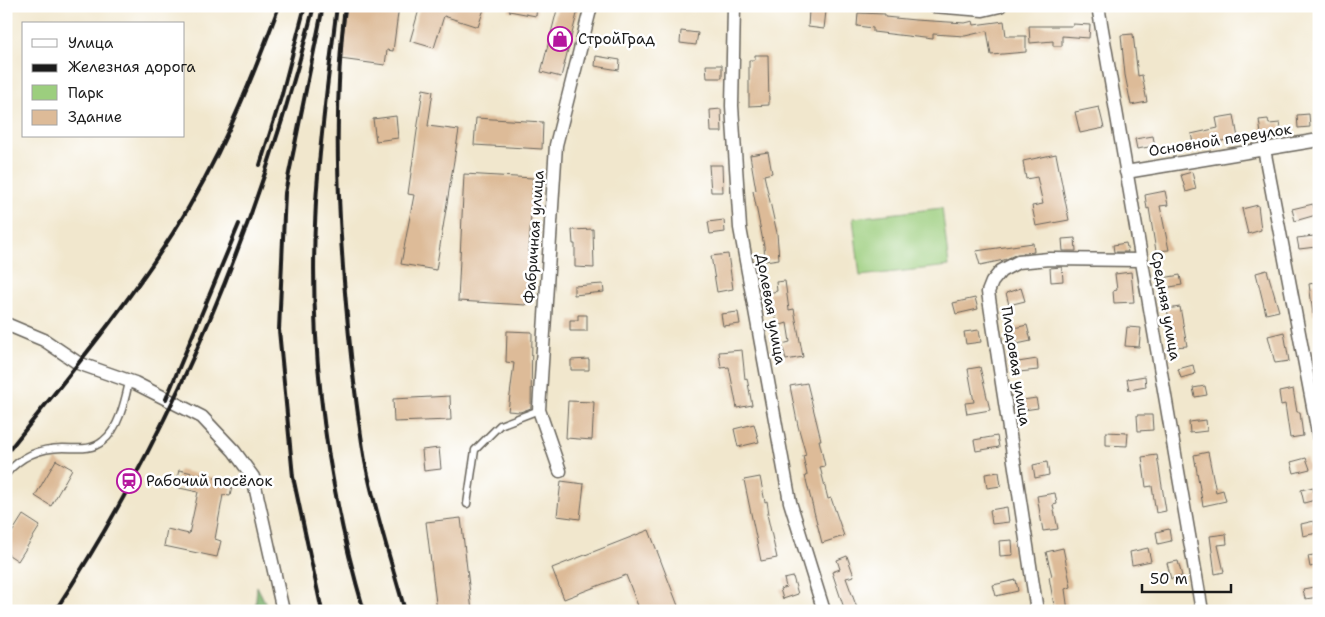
<svg xmlns="http://www.w3.org/2000/svg" width="1325" height="617" font-family="'Shantell Sans',sans-serif">
<rect width="100%" height="100%" fill="#fff"/>
<filter id="ink" filterUnits="userSpaceOnUse"><feTurbulence type="fractalNoise" baseFrequency=".02" numOctaves="2"/><feDisplacementMap in="SourceGraphic" scale="10" xChannelSelector="R" yChannelSelector="G"/><feConvolveMatrix kernelMatrix="1 2 1 2 8 2 1 2 1" color-interpolation-filters="sRGB"/></filter>
<filter id="wash" filterUnits="userSpaceOnUse"><feTurbulence type="fractalNoise" baseFrequency=".0096" numOctaves="4" result="noise"/><feDisplacementMap in="SourceGraphic" scale="20" xChannelSelector="R" yChannelSelector="G"/><feGaussianBlur stdDeviation="1.12" result="paint"/><feColorMatrix in="noise" values="0 0 0 0 0 0 0 0 0 0 0 0 0 0 0 0 0 1.4 0 .05"/><feComposite in="paint" operator="in"/></filter>
<g filter="url(#wash)">
<rect width="100%" height="100%" fill="#f1e7cd"/>
<path fill="#9cce7e" stroke="#5c754d" d="M942,208L949,266L860,276L853,218Z"/>
<path fill="#7db16d" stroke="#4c6644" d="M257,586L268,608L269,611H255Z"/>
<g id="blocks">
<path fill="#ddbb98" d="M347,6H399L393,51L387,50L385,65L340,59Z
M420,6H485L478,27L444,16L434,48L410,41Z
M510,6H537L536,16L509,11Z
M558,6H579L561,77L541,72Z
M809,10L826,11L824,29L808,27Z
M858,13L885,14V17L915,20L965,23L973,21L974,25L1004,21L1006,36H1026V52L991,55L987,31L965,36L933,34V39L873,32V28L857,26Z
M1073,24L1090,25L1089,38L1062,36V46H1053V41L1030,43L1029,26H1073Z
M681,31L698,33L696,45L680,43Z
M1133,34L1138,76L1142,75L1147,102L1131,105L1125,75L1121,35Z
M755,55H768L769,105L749,106V60H755Z
M596,56L620,60L619,70L595,66Z
M706,65H722V78H707Z
M423,89L433,91L428,126L459,130L436,270L401,264L414,195L408,194Z
M1099,107L1104,128L1080,133L1075,112Z
M721,109L722,132H711L710,110Z
M1309,114L1310,127L1298,128L1297,115Z
M1234,115L1238,138L1194,146L1191,134L1218,128L1216,118Z
M396,116L398,138L376,141L373,119Z
M476,118L543,122L542,149L474,145Z
M1268,119L1269,124L1280,123L1282,134L1271,135L1272,140L1262,141L1259,120Z
M1153,136L1155,146L1137,149L1135,139Z
M768,152L772,173L764,175L777,233L779,259L765,261L764,246L753,191L756,190L750,155Z
M1056,154L1069,220L1036,226L1032,206L1043,204L1037,177L1026,179L1023,161Z
M709,165H722L723,192H711Z
M1192,172L1196,189L1186,192L1181,175Z
M464,174L533,178L526,305L458,301Z
M1165,191L1168,205L1160,206L1169,250L1156,251L1149,208L1147,209L1145,195Z
M1313,204L1316,215L1295,221L1292,209Z
M1258,205L1261,230L1248,234L1242,209Z
M724,220L725,232L710,234L708,222Z
M593,229L594,268L575,267V244H573L572,230Z
M1314,236L1316,247L1299,249L1297,238Z
M1075,238L1076,251H1063L1062,239Z
M1033,243L1034,252L1017,254L1004,260L980,265L976,251Z
M1126,243L1128,252H1114L1113,245Z
M728,254L733,289L717,292L711,256Z
M1062,267L1063,281L1051,282L1050,268Z
M1267,270L1279,311L1266,314L1256,273Z
M1131,272L1134,302L1114,303L1113,291L1117,290L1115,274Z
M1180,275L1182,285L1164,288L1163,278Z
M785,281L789,310L794,309L803,357L786,360L782,344L790,342L787,323L778,326L769,293L777,291L776,282Z
M1319,282V314H1313L1309,284Z
M603,284L604,292L574,295V286Z
M1021,288L1025,301L1009,305L1006,293Z
M975,298L978,309L956,314L953,303Z
M1180,307L1187,346L1174,347L1167,309Z
M738,312L740,324L723,326L721,314Z
M578,315H587V331H570V320H578Z
M1027,325L1031,341L1017,344L1014,328Z
M1127,327L1141,328L1139,347L1125,346Z
M979,330L981,342L966,344L964,332Z
M507,331L532,332L531,408L520,412L508,411L514,363L506,362Z
M1284,332L1289,361L1275,363L1268,336Z
M742,350L745,379L747,378L752,405L737,408L729,367L721,368L719,352Z
M589,359V370H571V360Z
M1037,359L1038,370L1019,372L1018,362Z
M1193,365L1195,374L1181,378L1178,369Z
M980,367L990,410L967,414L965,403L974,402L968,369Z
M1145,376L1146,387L1129,390L1127,379Z
M807,383L821,440H819L825,466L820,467L828,499L831,498L844,536L822,543L805,476L807,475L803,456L806,455L798,426L790,386Z
M1205,386L1207,395L1195,397L1193,388Z
M1293,389L1297,412H1300L1303,436L1290,438L1285,404L1281,405L1279,392Z
M450,396L451,420L394,422L393,399Z
M1036,398L1038,408L1024,410L1023,400Z
M568,401L594,402L592,440L566,438Z
M1137,415H1152L1153,430L1138,431Z
M1206,420L1207,431L1190,433L1189,422Z
M754,424L759,442L738,447L734,429Z
M1106,432L1128,433L1127,446L1106,445Z
M997,436L999,447L976,451L974,440Z
M439,448L441,469L424,471L422,450Z
M1208,452L1216,492L1223,490L1226,501L1203,506L1194,455Z
M1157,455L1166,511L1156,513L1152,486L1146,487L1142,457Z
M1306,458L1310,469L1294,473L1291,462Z
M56,460L72,469L51,506L35,496Z
M1047,462L1049,475L1035,478L1033,465Z
M179,470L233,482L230,496L223,495L215,539L221,541L217,557L164,546L167,529L189,534L198,492L175,487Z
M999,472L1001,486L987,488L985,474Z
M760,477L765,502L767,501L769,514H767L777,558L761,561L744,480Z
M561,481L584,484L580,519L557,516Z
M1313,487L1315,500L1304,503L1301,490Z
M1055,493L1057,504L1053,505L1058,529L1043,531L1037,496Z
M1007,507L1009,522L992,524L990,510Z
M23,515L40,526L18,561L6,553V542Z
M461,518L472,611H437L426,522Z
M1314,521L1317,533L1303,536L1301,524Z
M1169,529L1171,541L1158,544L1156,532Z
M649,530L680,611H640L626,575L564,599L552,568Z
M1226,534L1227,544L1218,545L1224,572L1215,574L1210,536Z
M1012,540L1013,555L1000,556L999,541Z
M1063,548L1071,587L1065,589L1068,611H1055L1049,577L1052,576L1046,552Z
M1148,548L1151,561L1132,565L1130,552Z
M1319,554V565L1310,567L1308,556Z
M847,556L854,576L846,578L857,608L849,611H845L832,572L840,569L837,560Z
M1178,561L1182,576L1171,579L1167,563Z
M793,577L798,594L783,599L780,589L786,587L784,579Z
M1016,580L1018,591L996,596L993,585Z
M1319,586V597L1305,599L1303,589Z"/>
</g>
</g>
<g filter="url(#ink)">
<use href="#blocks" fill-opacity="0" stroke="#67635a" stroke-width="1"/>
<g fill="none" stroke-linecap="round" stroke-linejoin="round">
<defs>
<path id="service" d="M6,474C21,456 39,448 63,448C77,448 91,451 103,441C119,429 125,400 129,382
M467,504L475,450L500,425L539,410"/>
<path id="minor" d="M734,6L732,106L740,228L790,502L824,611
M933,6L983,10L1000,6
M1098,6L1202,611
M1264,149L1319,438
M1126,172L1319,140
M6,324L44,340L78,363L135,383L202,417L234,451L253,477L283,611
M560,471L539,410L556,145L591,6
M1037,611L988,292L992,282L1001,271L1018,262L1049,259L1141,260"/>
</defs>
<use href="#service" stroke="#67635a" stroke-width="9"/>
<use href="#minor" stroke="#67635a" stroke-width="15"/>
<use href="#service" stroke="#fff" stroke-width="6"/>
<use href="#minor" stroke="#fff" stroke-width="12"/>
<path stroke="#1c1c1c" stroke-width="4" d="M337,6C329,71 320,137 316,202C308,341 325,478 364,611
M345,6C334,98 337,189 344,281C349,341 355,402 365,461C375,512 391,561 405,611
M260,165L282,94L305,6
M166,399L239,224
M6,454C63,382 123,311 173,233C218,163 250,85 279,6
M55,611C176,426 260,220 314,6
M322,611L293,477L279,330L285,193L323,6"/>
</g>
</g>
<defs>
<symbol id="shop-ring" viewBox="-11 -11 22 22"><circle r="9.5" fill="#fff" stroke="#b5179e" stroke-width="1.5"/><path d="M-5-2.5h2.3a2.7 3.5 0 0 1 5.4 0H5L5.5 6h-11ZM-1.5-2.5h3a1.5 2.3 0 0 0-3 0Z" fill="#b5179e"/></symbol>
<symbol id="station-ring" viewBox="-11 -11 22 22"><circle r="9.5" fill="#fff" stroke="#b5179e" stroke-width="1.5"/><path d="M-3-6H3Q5-6 5-4V2Q5 4 3 4L4.5 6H3L1.5 4h-3L-3 6H-4.5L-3 4Q-5 4-5 2V-4Q-5-6-3-6ZM-3.5-4v3h7v-3ZM-3.5 1v1.5H-2V1ZM2 1v1.5H3.5V1Z" fill="#b5179e"/></symbol>
</defs>
<g fill-rule="evenodd">
<use href="#shop-ring" x="546" y="25" width="28" height="28"/>
<use href="#station-ring" x="115" y="467" width="28" height="28"/>
</g>
<g text-anchor="middle" stroke-width="5" stroke-linejoin="round" paint-order="stroke">
<g font-size="15" fill="#1c1c1c" stroke="#fff" text-anchor="start">
<text x="578" y="44">СтройГрад</text>
<text x="146" y="486">Рабочий посёлок</text>
</g>
<g font-size="15" fill="#1c1c1c" stroke="#fff">
<text transform="translate(1220 140) rotate(-9)" y="5">Основной переулок</text>
<text transform="translate(534 237) rotate(-86)" y="5">Фабричная улица</text>
<text transform="translate(1166 306) rotate(80)" y="5">Средняя улица</text>
<text transform="translate(771 309) rotate(80)" y="5">Долевая улица</text>
<text transform="translate(1016 366) rotate(81)" y="5">Плодовая улица</text>
</g>
</g>
<rect width="1325" height="617" fill="none" stroke="#fff" stroke-width="25"/>
<rect x="22" y="22" width="162" height="115" fill="#ffffff" stroke="#a4a4a4"/>
<rect x="32" y="39" width="25" height="8" fill="#ffffff" stroke="#a4a4a4"/>
<text x="68" y="48" font-size="15" fill="#1c1c1c">Улица</text>
<rect x="32" y="64" width="25" height="8" fill="#1c1c1c" stroke="#a4a4a4"/>
<text x="68" y="72" font-size="15" fill="#1c1c1c">Железная дорога</text>
<rect x="32" y="85" width="25" height="15" fill="#9cce7e" stroke="#a4a4a4"/>
<text x="68" y="98" font-size="15" fill="#1c1c1c">Парк</text>
<rect x="32" y="110" width="25" height="15" fill="#ddbb98" stroke="#a4a4a4"/>
<text x="68" y="122" font-size="15" fill="#1c1c1c">Здание</text>
<path d="M1142 584v8h89v-8" fill="none" stroke="#1c1c1c" stroke-width="2.5"/>
<text x="1150" y="584" font-size="15" fill="#1c1c1c" stroke="#ffffff" stroke-width="4" paint-order="stroke">50 m</text>
</svg>
